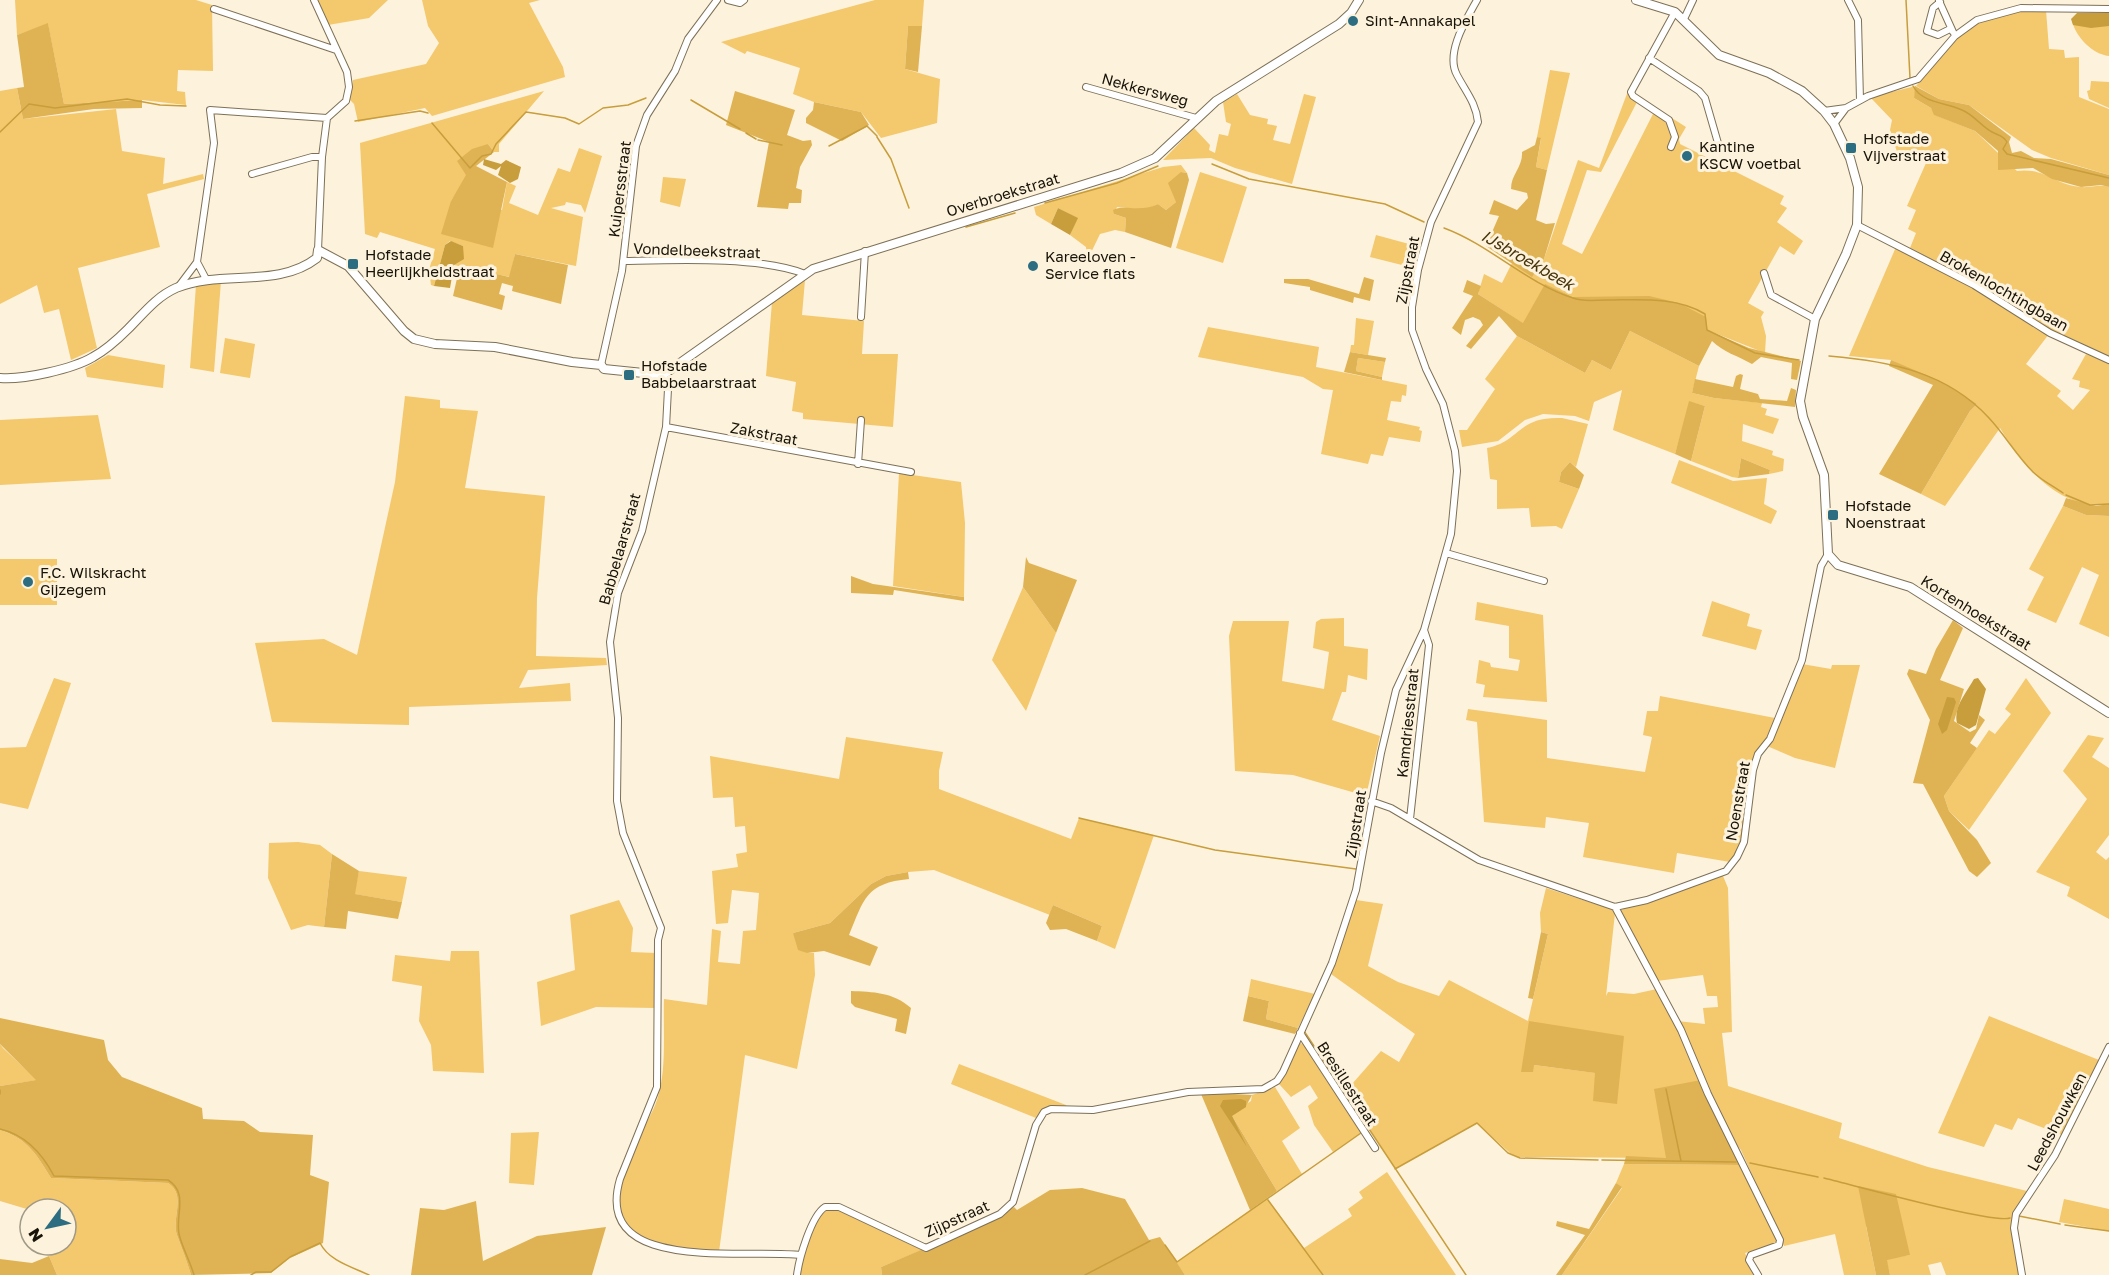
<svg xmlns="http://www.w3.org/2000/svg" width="2109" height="1275" font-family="'Golos Text',sans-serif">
<rect width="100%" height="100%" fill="#fdf2db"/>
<path fill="#f4c86d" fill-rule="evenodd" d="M15 0H196L212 5 213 71 178 70 177 91 185 92 186 105 142 100 64 104 48 24 17 35Z
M317 0H388L369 18 328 25Z
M422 0H540L529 3 563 67 565 77 432 116 425 108 358 122 354 104 350 100 353 80 426 64 439 43 428 26Z
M875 0H924L922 26H908L905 69 940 79 937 123 881 138 861 112 814 102 793 94 800 68 747 51 745 54 721 42Z
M2019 10H2046L2049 49 2064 50 2065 58 2079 57V97L2109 109V175L2051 158 2032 150 1969 105 1939 99 1916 86 1914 98 1931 108 1935 115 1975 131 2017 171C2044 167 2055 185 2081 187 2091 188 2098 184 2109 187V358L2049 329 1998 295 1910 248 1916 233 1908 229 1916 210 1907 206 1926 163 1897 152 1890 130 1892 120 1870 97 1916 86 1960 35 1982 20Z
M2109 20V56C2092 54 2076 37 2072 21Z
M1550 70 1570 73 1547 170 1536 167 1541 139 1537 137Z
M2091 81 2109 82V108L2089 99 2087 91 2090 90Z
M17 88 23 119 116 109 122 151 165 158 163 184 203 174 204 179 147 194 160 247 78 268 97 348 71 360 59 309 44 313 37 285 0 304V91Z
M544 91 499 144V152H494L488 144 451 201 502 210 507 182 516 186 509 203 538 215 558 168 570 172 579 148 602 156 585 213 581 205 566 202 565 205 551 208 583 217 576 266 515 254 510 277 454 265 463 246 450 241 445 245 434 286 431 285 429 270 435 249 380 232 377 238 365 234 360 143Z
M1628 91 1629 97 1637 102 1601 172 1587 170 1562 244 1582 254 1656 108 1686 127 1679 139 1680 144 1784 196 1780 204 1787 208 1777 222 1803 241 1794 255 1780 246 1748 303 1764 312 1761 317 1766 336 1765 353 1707 330 1573 297 1546 285 1524 324 1478 294 1484 274 1502 283 1512 263 1532 276 1544 259 1578 160 1599 168Z
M1237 94 1250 115 1268 119 1267 124 1277 126 1273 140 1290 144 1304 94 1316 97 1292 184 1235 168 1211 158 1163 160 1194 128 1210 145 1209 150 1215 153 1219 134 1228 136 1231 124 1226 122 1223 102Z
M1181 165 1187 173 1181 172 1176 202 1166 210 1158 204 1146 210 1117 207 1114 214 1126 218 1125 232 1115 230 1100 234 1087 261 1086 247 1070 235 1077 218 1058 208 1051 224 1036 215 1034 207 1163 167Z
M1200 172 1247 187 1223 263 1176 248Z
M663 177 686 179 680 207 660 202Z
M1376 235 1420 247 1414 268 1370 257Z
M1896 247 1974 286 2049 334 2026 364 2061 391 2057 396 2073 410 2090 390 2079 387 2080 381 2072 379 2086 354 2109 361V504C2059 511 2023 466 2000 428L1945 506 1921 494 1970 411 1977 404 1891 360 1849 356Z
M805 280 802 315 864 321 862 354H898L893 427 803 419V413L792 411 796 382 766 376 772 302Z
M221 281 214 372 190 368 196 285Z
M1356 318 1374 321 1368 355 1350 352 1351 345H1354Z
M1208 327 1319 347 1316 367 1407 385 1406 396 1402 395 1401 402 1391 401 1387 420 1420 427 1419 430 1422 431 1420 442 1389 437 1383 456 1371 454 1368 464 1321 454 1333 390 1323 389 1303 377 1198 357Z
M1630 331 1699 366 1692 393 1714 398 1762 403 1761 407 1767 409 1765 415 1779 419 1773 434 1743 424 1742 441 1773 451 1772 455 1784 459 1783 471 1769 474 1770 470 1741 458 1738 478 1732 477 1691 461 1705 406 1690 402 1675 454 1613 430 1622 390 1594 402 1589 421 1575 416 1543 414 1525 420 1498 441 1462 447 1459 430H1467L1495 389 1485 379 1517 336 1585 373 1592 360 1611 370Z
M225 338 255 344 250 378 220 373Z
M108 355 165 365 163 388 87 377 85 368Z
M1358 358 1385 362 1382 377 1356 371Z
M405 396 440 400V408L478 411 465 488 545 496 537 598 536 656 606 658 607 665 528 670 519 688 570 683 571 701 409 707V725L272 722 255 643 324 639 357 655 395 482Z
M98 415 111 479 0 485V420Z
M1562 418 1588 424 1576 467 1570 462 1561 472 1559 482 1579 489 1562 529 1556 526 1531 527 1529 508 1497 509V480L1490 479 1487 448C1521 441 1517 416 1562 418Z
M1679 460 1733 481 1767 478 1764 504 1777 511 1771 524 1671 483Z
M899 473 961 482 965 523 964 597 893 586Z
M2063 506 2086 515 2109 516V637L2079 624 2099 575 2082 567 2056 623 2027 610 2044 577 2029 569Z
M0 559H57V605H0Z
M1023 587 1056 633 1026 711 992 660Z
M1712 601 1750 614 1747 626 1762 630 1756 650 1702 636Z
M1477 602 1543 615 1547 702 1483 697 1485 685 1476 683 1479 660 1490 663 1491 667 1518 671 1520 660 1509 658V626L1475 620Z
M1344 618V646L1368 649 1367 680 1348 675 1346 692H1342L1332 720 1380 736 1366 796 1293 775 1235 771 1229 636 1233 621H1289L1282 681 1324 689 1329 652 1313 648 1316 622 1321 619Z
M1802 664 1831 669 1832 665H1860L1835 768 1795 758 1767 746C1782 721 1790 691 1802 664Z
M54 678 71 683 28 809 0 803V748L26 747Z
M2026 678 2051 713 1969 830 1949 811 1944 796 1989 730 1995 734 2011 714 2005 709Z
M1660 696 1775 718 1772 729 1753 759 1740 847 1730 862 1677 853 1674 873 1583 857 1589 823 1546 817 1545 828 1484 822 1477 722 1466 720 1468 709 1547 720V758L1645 772 1652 737 1643 735 1647 711H1658Z
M2088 735 2104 738 2092 757 2109 768V835L2096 852 2106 860 2109 857V919L2067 896 2070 887 2036 872 2087 799 2063 771Z
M846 737 943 752 939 771V789L1071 839 1079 818 1154 835 1115 949 1097 941 1102 926 1053 905 1050 915 934 870 908 872 886 876 871 884 830 923 793 933 807 953H814L815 975 797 1069 745 1055 719 1252C633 1243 595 1238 637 1141 643 1127 652 1115 657 1100 667 1070 663 1031 664 999L707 1005 712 929 721 931 718 962 740 964 743 931 756 930 759 893 732 890 728 923 716 924 712 871 738 867 736 854 747 852 745 826 735 827 733 797 713 798 710 756 839 779Z
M298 842 320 845 332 854 324 927 308 925 291 930 268 878 269 843Z
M359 871 407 877 402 902 354 894Z
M1723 876 1728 888 1732 1032 1722 1033 1728 1086 1842 1123 1839 1138 1928 1167 2027 1191 2012 1217 2019 1275H1946L1941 1262 1928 1265 1931 1275H1890L1886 1259 1910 1255 1866 1226 1876 1275H1844L1835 1234 1784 1246 1741 1150 1736 1144 1677 1021 1705 1024 1703 1008 1718 1007 1717 996H1707L1703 975 1657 981 1620 913 1621 910Z
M1546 888 1611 909 1615 913 1606 996 1608 992 1634 994 1657 989 1675 1019 1701 1080 1666 1158 1518 1157 1510 1153 1477 1123 1395 1169 1345 1092 1381 1051 1399 1062 1415 1034 1331 974 1356 900 1383 904 1368 966 1398 982 1439 996 1449 980 1528 1021 1548 934 1541 932 1540 913ZM1624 1036 1596 1073 1534 1065Z
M619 900 633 928 631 952 656 953 655 1008 596 1007 541 1026 537 982 575 970 570 915Z
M451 951H479L484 1073 433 1071 431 1045 419 1021 422 986 392 981 395 955 450 961Z
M1251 979 1315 994 1298 1028 1266 1019 1269 1001 1248 996Z
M1989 1016 2099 1060 2062 1135 2018 1118 2012 1130 1995 1124 1984 1147 1938 1133Z
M1300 1043 1303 1044 1361 1133 1333 1152 1314 1125 1308 1106 1318 1098 1310 1085 1291 1097 1279 1084Z
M0 1044 3 1048 37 1080 0 1086Z
M959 1064 1066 1105V1106H1051L1036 1118 951 1084Z
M1275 1087 1300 1128 1282 1141 1302 1174 1277 1191 1231 1114 1251 1101 1252 1095Z
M0 1130C27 1138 37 1155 51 1178L168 1183C187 1195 171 1218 177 1235 182 1249 187 1261 191 1275H57L49 1256 61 1245H66V1209L30 1210 0 1201Z
M539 1132 534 1185 509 1183 511 1133Z
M1624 1164 1742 1165 1777 1239 1775 1244 1745 1253 1755 1275H1562L1622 1188 1616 1183Z
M1387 1172 1456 1275H1185L1176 1262 1267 1198 1304 1248 1352 1216 1348 1209 1363 1198 1359 1192Z
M2064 1199 2109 1209V1231L2059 1222Z
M827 1209 838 1210 922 1250 881 1267 882 1275H800C801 1260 814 1216 827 1209Z"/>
<path fill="#dfb353" d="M48 23 64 104 142 100V108L94 109 23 119 17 88 24 87 17 35Z
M908 26H922L918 72 905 69Z
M1915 86 1939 99 1969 105 2011 137 2009 142 2012 153 2021 151 2034 158 2051 159 2109 175V187L2101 185 2081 187 2052 179 2033 168 1998 170V151L1975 131 1934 115 1931 108 1914 98Z
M735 91 795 110 787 135 803 141 811 140 812 145 800 167 796 188 802 190 801 203H789L788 209 757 207 769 142 726 125Z
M814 102 861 112 869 125 842 141 806 123V118L813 110Z
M1537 137 1541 138 1536 167 1547 170 1536 220 1546 224 1555 223 1544 259 1532 277 1486 246 1499 216 1489 214 1494 200 1517 210 1528 198 1527 193 1511 189C1511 174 1523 167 1522 152L1535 145Z
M488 144 494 152 476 166 507 182 493 248 441 234 451 201 466 175 457 161 472 149Z
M1181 172 1187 173 1189 180 1171 248 1125 232 1126 218 1114 214 1113 210C1123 204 1140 213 1158 204L1166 210 1176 202 1168 183Z
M515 254 568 265 561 304 512 291 513 286 502 283 499 294 505 296 502 310 453 296 460 265 509 277Z
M1364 277 1374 280 1370 301 1354 297 1353 303 1310 290V287L1284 283V279H1308L1359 294Z
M1467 280 1481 286 1478 294 1523 323 1545 284 1573 297 1649 296 1679 303 1706 317 1707 330 1749 348 1801 361 1797 380 1791 379 1792 363 1761 357 1752 364C1738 356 1723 352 1712 341L1699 366 1630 331 1611 370 1592 360 1585 373 1517 336 1499 316 1471 349 1466 346 1483 325 1480 320 1473 317 1465 320 1461 335 1452 328 1473 296 1463 292Z
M1350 352 1386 358 1385 362 1358 358 1356 371 1382 377V380L1344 372Z
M1891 360 1940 381 1977 404 1970 411 1921 494 1879 474 1933 385 1889 366Z
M1740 374 1743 375 1740 389 1758 394 1760 399 1787 401 1791 388 1796 390 1795 407 1714 398 1692 393 1695 379 1733 387 1736 376Z
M1689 401 1705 406 1691 461 1675 454Z
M1741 458 1770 470 1769 474 1738 478Z
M1570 462 1584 475 1579 489 1559 482 1561 472Z
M2066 498 2096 506 2109 504V516L2086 515 2063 506Z
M1026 557 1029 563 1077 580 1056 633 1023 587Z
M851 576 873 584 964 597V601L894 590 893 595 851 593Z
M1953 620 1963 628 1940 680 1964 689 1954 721 1970 732 1976 729 1979 715 1985 720 1970 743 1977 748 1944 796 1949 811 1977 840 1991 863 1977 877 1969 871 1923 784 1913 783 1930 720 1907 674 1909 669 1926 674 1936 649Z
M332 854 359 871 355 894 402 902 398 919 348 911 346 929 324 927Z
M908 872 909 879C866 883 864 899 849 935L878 947 870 966 824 951 807 953 798 950 793 933 830 923 871 884 886 876Z
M1053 905 1102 926 1097 941 1066 929 1050 930 1046 923Z
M1541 932 1548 934 1533 999 1528 998Z
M851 991C873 992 893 992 911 1008L906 1034 895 1031 897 1019 855 1007 851 1003Z
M1248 996 1269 1001 1266 1019 1298 1028 1295 1034 1243 1021Z
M0 1018 104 1040 108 1060 122 1077 202 1108 203 1119 244 1121 260 1132 313 1135 310 1175 329 1182 323 1243 290 1258 271 1273 191 1275C187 1261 182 1249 177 1235 171 1218 187 1195 168 1183L51 1178C37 1155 27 1138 0 1130V1086L36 1080 0 1044Z
M1529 1021 1624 1036 1617 1104 1593 1101 1595 1073 1534 1065 1533 1072H1521Z
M1701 1080 1742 1165 1624 1164 1626 1156 1666 1158 1654 1089Z
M1216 1093 1252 1095 1246 1106 1231 1114 1277 1191 1250 1210 1201 1094Z
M1616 1183 1622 1187 1562 1275H1556L1585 1235 1556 1226 1557 1221 1589 1229Z
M1858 1186 1896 1194 1910 1255 1887 1260 1890 1275H1876Z
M1082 1188 1125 1199 1149 1240 1160 1237 1185 1275H882L881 1267 921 1250 940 1246 1014 1207 1017 1210 1050 1190Z
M476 1201 483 1261 537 1236 606 1227 592 1275H411L420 1208 444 1210Z
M49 1256 57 1275H0V1259L32 1263Z"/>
<path fill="#c89d3b" d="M2077 13H2109V26L2091 28 2073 25 2071 19Z
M484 159 501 164 506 160 521 167 518 179 510 183 498 175 501 166 496 170 483 165Z
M1058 208 1078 218 1070 235 1051 224Z
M451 241 463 246 464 259 454 265 450 288 434 286 445 245Z
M1978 678 1986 689 1976 725 1969 729 1957 723C1953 707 1967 692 1974 679Z
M1947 697 1954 698 1956 702 1947 730 1942 734 1938 724Z
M1241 1099 1246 1101V1107L1232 1116 1247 1147 1220 1106 1223 1100Z"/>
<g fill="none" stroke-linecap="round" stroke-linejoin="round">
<path stroke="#c89d3b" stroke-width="1.5" d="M1906 0 1910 78
M1913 86C1923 104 1946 102 1962 110 1974 115 1981 126 1992 132 1999 136 2003 135 2007 142L2003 149 2007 154 2109 178
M691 100 740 129
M355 121 420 111 428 113
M432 123 470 168 482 156 491 154 496 144 526 112 565 118 579 124 603 108 628 105 646 98
M0 132 29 104 55 108 127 99 160 105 186 106
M746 133 756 139
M877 137 891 159 909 208
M758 140 782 145
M829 146 867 126 877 136
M1212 164 1249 179 1385 204 1424 222
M1045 203 1117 183 1158 166
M966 227 1015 213
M1444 228C1490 245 1526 283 1573 298 1583 302 1595 300 1606 300 1638 300 1676 296 1705 314L1707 330 1755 353 1799 360
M1829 356C1889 361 1947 372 1989 418 2005 435 2016 455 2033 472 2041 480 2053 486 2063 493
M2066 495 2090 505 2109 504
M1079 818 1215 850 1356 869
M1304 1031 1466 1275
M1666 1089 1681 1161
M0 1090V1094
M0 1129C26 1135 42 1153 54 1176L168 1180C189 1193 175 1215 179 1234 182 1247 190 1261 194 1275
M1602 1160 1736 1162
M1750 1163 1818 1177
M1395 1169 1477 1123 1508 1153 1520 1158 1598 1160
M1824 1178C1853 1185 1993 1224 2010 1218
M1268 1200 1323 1275
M2019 1216 2060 1224
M2065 1225 2109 1231
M1165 1245 1177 1262 1361 1133
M251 1275 256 1272H271L290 1257 320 1243C329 1261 352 1267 369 1275
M1085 1275 1150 1241"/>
<g stroke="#7d7057" stroke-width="8">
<path id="street" d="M314 0 347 72 349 87 346 101 327 118
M728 0 740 3 744 0
M1848 0 1858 20 1860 100
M1939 1 1953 32
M1940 2 1933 8 1927 31 1938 35 1950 29
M214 9 336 50
M1684 19 1693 0
M1649 58 1699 91 1705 98 1720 150
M1086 87 1196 118
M1824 111 1846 108 1868 96 1918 79 1955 36 1977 20 2021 8 2109 9
M1834 124 1846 108
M1671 147 1675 137 1669 120 1633 96 1631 92 1675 12
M252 174 312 157H322
M1857 225 1974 285 2050 333 2109 360
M318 250 322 157 327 118
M623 261C673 260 760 256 805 274
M197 262 206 279
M1764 273 1771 295 1815 319
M179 286 197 262 214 143 210 110 327 118
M861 317 865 251
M601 365 622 271 636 146 647 115 675 71 688 39 717 0
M663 375 668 389 666 427 642 531 618 593 610 642 618 718 617 801 623 833 661 928 658 940 657 1087 620 1179C592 1275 744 1248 801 1255
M666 427 911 472
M858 464 861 420
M1446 553 1544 581
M1371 801 1391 808 1479 860 1615 907 1647 900 1726 871 1737 857 1744 842 1753 770 1758 754 1770 739 1802 660 1821 566 1828 554
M1410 819 1429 645 1424 630
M1615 907 1681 1030 1708 1094 1780 1240 1779 1245 1751 1255 1749 1260 1758 1275
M1300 1033 1375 1148
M797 1275C799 1259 811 1216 825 1207H839L926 1248 1000 1214 1013 1202 1036 1125 1044 1112 1051 1109 1093 1110 1188 1092 1263 1089 1277 1081 1283 1072 1332 963 1356 890 1381 753 1396 690 1424 630 1451 534 1457 471 1455 451 1443 404 1426 369 1412 330V307L1418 270 1431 222 1478 122C1476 103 1466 92 1457 75 1445 53 1466 20 1477 0
M2022 1275 2014 1228 2016 1214 2055 1155 2109 1047"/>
</g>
<g stroke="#7d7057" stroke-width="10">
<path id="secondary" d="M1636 0 1675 12 1719 55 1769 73 1802 91 1824 111 1834 124 1850 158 1858 187 1857 225 1846 254 1815 319 1800 401 1803 417 1824 475 1828 554 1838 565 1910 587 2109 713
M0 378C23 380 73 369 93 357 106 350 118 339 128 329 144 313 156 297 176 288 222 269 277 289 317 258L318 250 348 266 404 331 414 339 435 344 495 347 572 362 601 365 604 369 663 375 813 269 1121 173 1155 158 1216 101 1339 24 1351 13 1359 0"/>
</g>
<use href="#street" stroke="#fff" stroke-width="6"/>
<use href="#secondary" stroke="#fff" stroke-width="8"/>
</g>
<g fill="#2d6d81" stroke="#fdf2db" stroke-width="2">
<circle cx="1353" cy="21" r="6"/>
<rect x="1845" y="142" width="12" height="12" rx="3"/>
<circle cx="1687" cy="156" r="6"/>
<rect x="347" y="258" width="12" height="12" rx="3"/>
<circle cx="1033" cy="266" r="6"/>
<rect x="623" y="369" width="12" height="12" rx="3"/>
<rect x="1827" y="509" width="12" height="12" rx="3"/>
<circle cx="28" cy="582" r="6"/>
</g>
<g text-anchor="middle" stroke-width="6" stroke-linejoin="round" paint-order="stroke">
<g font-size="15" fill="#181309" stroke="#fdf2db" text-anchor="start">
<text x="1365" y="26">Sint-Annakapel</text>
<text x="1863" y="144">Hofstade<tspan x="1863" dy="17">Vijverstraat</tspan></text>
<text x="1699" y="152">Kantine<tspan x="1699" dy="17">KSCW voetbal</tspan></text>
<text x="365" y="260">Hofstade<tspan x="365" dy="17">Heerlijkheidstraat</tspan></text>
<text x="1045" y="262">Kareeloven -<tspan x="1045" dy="17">Service flats</tspan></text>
<text x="641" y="371">Hofstade<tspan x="641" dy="17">Babbelaarstraat</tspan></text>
<text x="1845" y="511">Hofstade<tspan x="1845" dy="17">Noenstraat</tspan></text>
<text x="40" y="578">F.C. Wilskracht<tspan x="40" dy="17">Gijzegem</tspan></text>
</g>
<g font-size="15" fill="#181309" stroke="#fdf2db">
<text transform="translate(1145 90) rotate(15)" y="5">Nekkersweg</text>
<text transform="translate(620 189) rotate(-83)" y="5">Kuipersstraat</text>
<text transform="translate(1003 195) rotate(-17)" y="5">Overbroekstraat</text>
<text transform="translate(697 251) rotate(2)" y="5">Vondelbeekstraat</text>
<text transform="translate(1408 270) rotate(-79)" y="5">Zijpstraat</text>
<text transform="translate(2004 291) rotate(30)" y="5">Brokenlochtingbaan</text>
<text transform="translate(764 434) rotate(11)" y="5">Zakstraat</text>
<text transform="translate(620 549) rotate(-74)" y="5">Babbelaarstraat</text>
<text transform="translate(1976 613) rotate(32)" y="5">Kortenhoekstraat</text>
<text transform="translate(1408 723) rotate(-84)" y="5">Kamdriesstraat</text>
<text transform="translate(1738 801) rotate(-80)" y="5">Noenstraat</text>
<text transform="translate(1356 824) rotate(-81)" y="5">Zijpstraat</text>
<text transform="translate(1347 1084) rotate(57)" y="5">Bresillestraat</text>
<text transform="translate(2057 1122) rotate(-62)" y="5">Leedshouwken</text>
<text transform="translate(957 1219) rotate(-24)" y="5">Zijpstraat</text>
</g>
<g font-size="16" font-style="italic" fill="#453309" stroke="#fdf2db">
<text transform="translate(1528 260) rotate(30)" y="6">IJsbroekbeek</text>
</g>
</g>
<g transform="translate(48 1227) rotate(237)"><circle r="28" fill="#fdf2db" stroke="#a19987" stroke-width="1.5"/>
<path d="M0-4.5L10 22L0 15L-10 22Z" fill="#2d6d81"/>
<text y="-9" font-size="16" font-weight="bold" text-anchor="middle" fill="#181309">N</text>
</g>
</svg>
